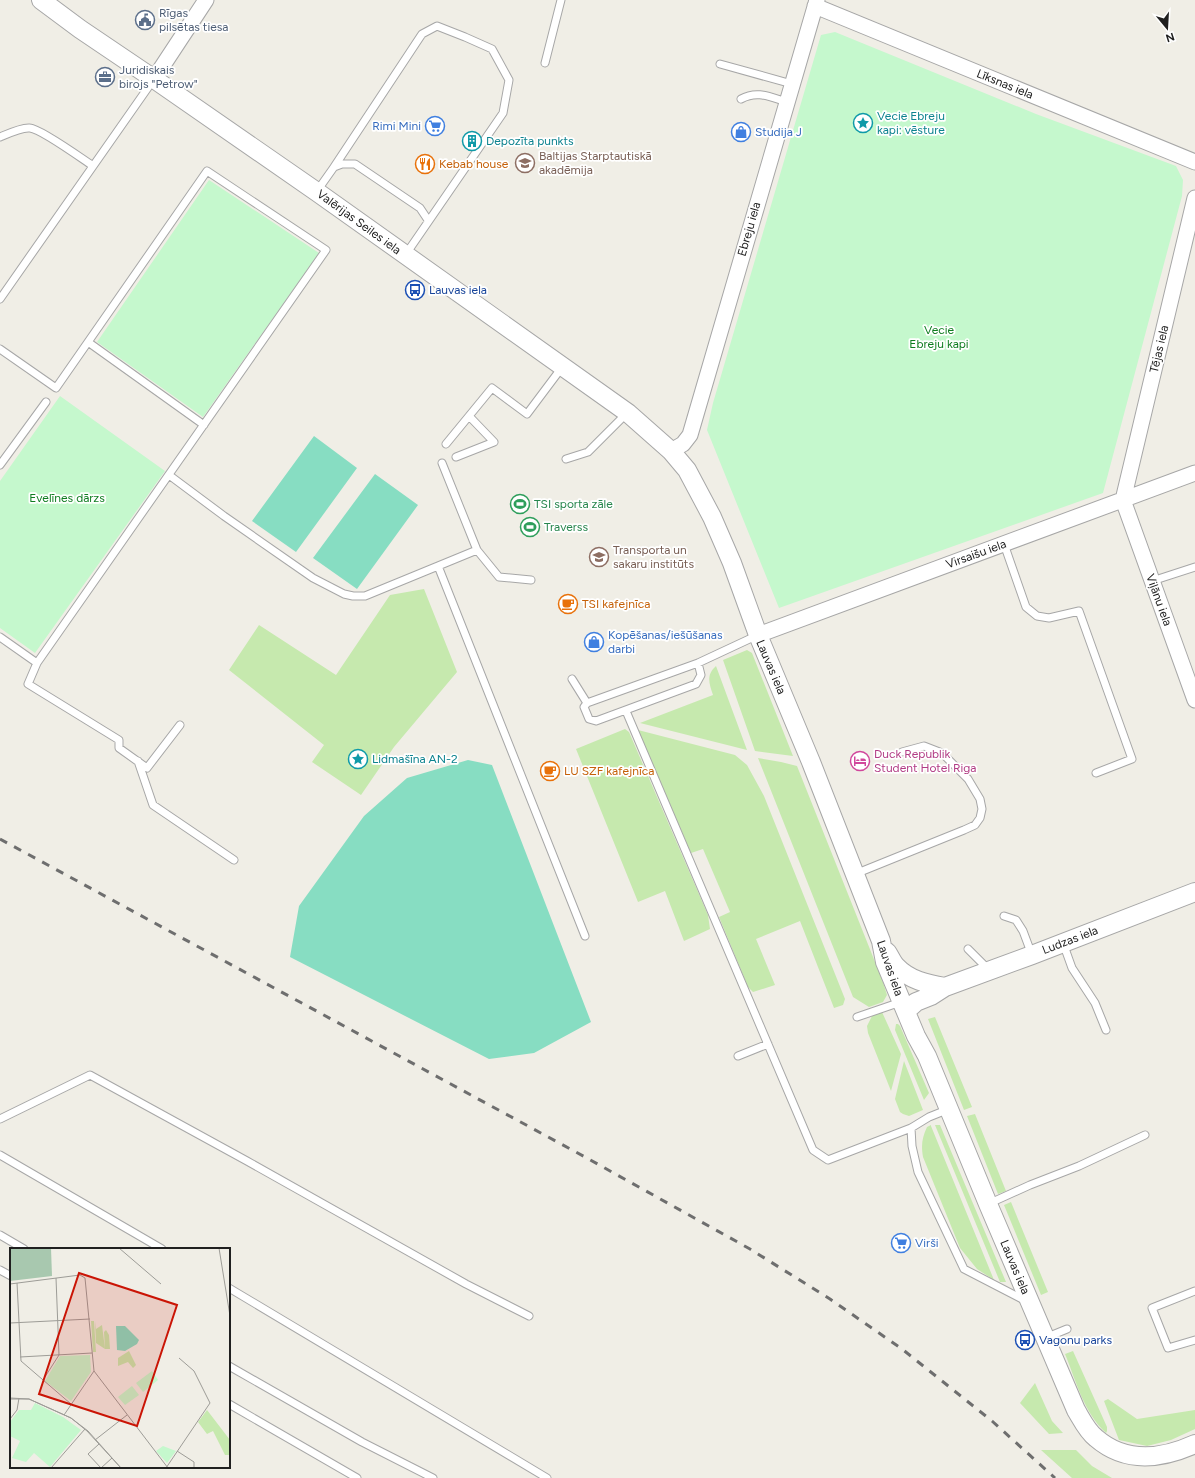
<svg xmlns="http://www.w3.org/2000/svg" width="1195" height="1478" font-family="Figtree,sans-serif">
<rect width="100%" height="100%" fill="#f0eee6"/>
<path fill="#c6e9ae" d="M424 589 457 672 394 747 361 795 312 762 324 745 229 670 259 625 336 675 390 595Z
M747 650 752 653 793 756 755 751 723 660Z
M716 666 747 750 640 723 713 695C709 683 706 675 716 666Z
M625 729 629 732 708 915 710 929 684 941 665 891 638 902 576 749Z
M638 730 735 755 747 765 764 796 845 999 843 1005 834 1008 800 921 756 939 775 985 753 992 748 987 719 917 730 912 703 849 691 853Z
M758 758 781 762 797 766 883 982 887 995 883 1002 869 1007 853 997Z
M882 1012 901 1054 891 1091 868 1033 867 1026 872 1016Z
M935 1017 972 1107 964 1110 928 1019Z
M896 1024H898L900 1026 929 1093 924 1100 895 1030Z
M904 1061 923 1110 909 1116 903 1114 900 1112 895 1099Z
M975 1114 1006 1191 998 1194 967 1116Z
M931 1125V1126L994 1280 977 1269 960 1248 923 1157C921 1145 922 1138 927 1127Z
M935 1125H940L1006 1282H1000Z
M1011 1202 1048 1292 1041 1295 1004 1205Z
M1073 1351 1107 1427V1431L1106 1433C1084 1413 1076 1381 1065 1354Z
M1035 1383 1052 1421 1063 1433 1049 1434 1020 1403Z
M1108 1399 1137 1419 1195 1410V1429L1171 1440 1147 1446 1119 1440 1104 1401Z
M1041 1450H1076L1092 1466 1112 1478H1072Z"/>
<path fill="#c5f8cd" d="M835 32 1036 114 1176 166 1183 180 1182 196 1103 493 779 608 707 430 713 403 821 35Z
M209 180 319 253 203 417 97 342Z
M60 396 165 471 35 653 0 628V481Z"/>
<path fill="#87ddc2" d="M314 436 357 468 296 552 252 521Z
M375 474 418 505 357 589 313 558Z
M468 760 492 765 591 1022 534 1053 489 1059 290 957 299 906 364 816 407 778Z"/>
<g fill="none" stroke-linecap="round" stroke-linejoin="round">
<g stroke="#a7a7a7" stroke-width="9">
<path id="service" d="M545 63 561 0
M720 64 792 84
M741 99C757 90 770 97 787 102
M0 137C7 134 22 127 30 128 41 129 81 158 93 166
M334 167 422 34 437 26 465 37 492 49 509 80 503 113 406 254
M317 191 334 167 342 164H355L420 208 428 220
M0 299 154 79
M88 342 204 425
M0 349 56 388 207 171 326 250 37 663 28 684 119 740V748L147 768 180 725
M446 444 492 388 527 414 563 366
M456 457 494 442 469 416
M566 459 588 452 627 413
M442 463 477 550 499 577 531 580
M0 465 46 402
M169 475 224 516 313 578 344 594 353 596H365L477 550
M1004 544 1026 607 1037 616 1049 618 1079 611 1132 759 1096 773
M438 566 585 936
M1152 581 1195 567
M0 637 37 663
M698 663 701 675 696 684 596 721 589 719 584 707 587 703 698 663 758 635
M572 679 587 703
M626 711 813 1150 828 1160 911 1128 929 1117 949 1109
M138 761 153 805 234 860
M855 874 964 830 975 825 980 818 982 809 980 799 968 779 942 753 924 746 902 752
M1004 916 1016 920 1023 931 1032 955
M1063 943 1072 968 1095 1003 1106 1030
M968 949 989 970
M857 1017 895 1004 901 1008
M738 1056 768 1044
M0 1119 90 1075 247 1161 466 1284 529 1316
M911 1128 912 1146 918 1172 964 1269 1026 1301
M0 1155 162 1249
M988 1204 1030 1185 1079 1166 1145 1135
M0 1235 24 1249
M0 1270 11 1276
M229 1288 547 1478
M1195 1291 1152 1308 1168 1348 1195 1340
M1045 1338 1067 1329
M229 1366 362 1442 433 1478
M229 1404 357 1478"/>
</g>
<g stroke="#a7a7a7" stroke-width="17">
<path id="minor" d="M815 6 1195 162
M154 79 206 0
M671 451 683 444 690 435 817 0
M1123 500 1195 198
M1123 500 1195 700
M758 635 1195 473"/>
</g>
<g stroke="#a7a7a7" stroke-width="20">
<path id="tertiary" d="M41 0 80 29 154 79 317 192 628 413 671 451 687 470 712 517 732 563 758 635 811 762 881 941 885 962 916 1036 927 1056 988 1204 1076 1410C1082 1420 1087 1431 1096 1438 1126 1464 1162 1459 1195 1444
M887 952C890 956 892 962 896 966 909 980 927 984 945 987
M906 1011 916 1002 931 996 945 987 1032 955 1195 892"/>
</g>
<use href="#service" stroke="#fff" stroke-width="7"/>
<use href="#minor" stroke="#fff" stroke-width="15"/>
<use href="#tertiary" stroke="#fff" stroke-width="18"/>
<path stroke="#6e6e6e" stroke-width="3" stroke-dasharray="8 8" stroke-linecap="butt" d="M0 839 585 1157 750 1249 830 1299 902 1349 992 1421 1055 1478"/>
</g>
<defs>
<g id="civic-ring" transform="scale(1)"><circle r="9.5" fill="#fff" stroke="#5c6f8a" stroke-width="1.5"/><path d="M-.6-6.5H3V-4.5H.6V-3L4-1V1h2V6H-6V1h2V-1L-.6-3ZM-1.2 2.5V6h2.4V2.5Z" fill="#5c6f8a"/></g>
<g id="office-ring" transform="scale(1)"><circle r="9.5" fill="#fff" stroke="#5c6f8a" stroke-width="1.5"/><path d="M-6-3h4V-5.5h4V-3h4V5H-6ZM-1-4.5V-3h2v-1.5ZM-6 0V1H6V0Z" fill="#5c6f8a"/></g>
<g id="sight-ring" transform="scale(1)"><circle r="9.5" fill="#fff" stroke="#0f9aa8" stroke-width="1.5"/><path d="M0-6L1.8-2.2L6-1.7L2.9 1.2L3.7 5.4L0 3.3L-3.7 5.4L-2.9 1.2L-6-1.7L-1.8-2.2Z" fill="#0f9aa8"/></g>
<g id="supermarket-ring" transform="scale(1)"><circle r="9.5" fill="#fff" stroke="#3f7fe0" stroke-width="1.5"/><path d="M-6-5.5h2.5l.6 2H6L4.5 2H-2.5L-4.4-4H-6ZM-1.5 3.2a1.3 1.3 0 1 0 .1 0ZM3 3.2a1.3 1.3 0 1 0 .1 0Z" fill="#3f7fe0"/></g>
<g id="shop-ring" transform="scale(1)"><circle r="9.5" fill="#fff" stroke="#3f7fe0" stroke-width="1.5"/><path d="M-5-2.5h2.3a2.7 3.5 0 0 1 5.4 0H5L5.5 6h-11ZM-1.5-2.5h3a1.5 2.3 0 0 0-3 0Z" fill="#3f7fe0"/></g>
<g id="building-ring" transform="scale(1)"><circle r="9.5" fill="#fff" stroke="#0f9aa8" stroke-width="1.5"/><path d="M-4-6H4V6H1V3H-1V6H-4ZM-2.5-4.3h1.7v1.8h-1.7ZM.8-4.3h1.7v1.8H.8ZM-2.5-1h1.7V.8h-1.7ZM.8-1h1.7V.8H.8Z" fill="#0f9aa8"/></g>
<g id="university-ring" transform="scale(1)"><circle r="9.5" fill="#fff" stroke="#8d6e63" stroke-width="1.5"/><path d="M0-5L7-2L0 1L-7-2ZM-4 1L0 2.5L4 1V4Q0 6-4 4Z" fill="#8d6e63"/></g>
<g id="restaurant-ring" transform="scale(1)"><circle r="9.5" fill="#fff" stroke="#e8710a" stroke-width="1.5"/><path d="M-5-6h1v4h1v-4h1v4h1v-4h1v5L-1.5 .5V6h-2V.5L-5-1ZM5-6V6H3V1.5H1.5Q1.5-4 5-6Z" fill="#e8710a"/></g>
<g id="bus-ring" transform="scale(1)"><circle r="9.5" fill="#fff" stroke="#1a4fb4" stroke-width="1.5"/><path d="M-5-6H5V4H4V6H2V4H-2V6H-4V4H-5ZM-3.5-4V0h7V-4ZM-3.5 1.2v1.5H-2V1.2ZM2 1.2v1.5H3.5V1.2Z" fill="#1a4fb4"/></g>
<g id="stadium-ring" transform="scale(1)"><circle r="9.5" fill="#fff" stroke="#2e9e5b" stroke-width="1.5"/><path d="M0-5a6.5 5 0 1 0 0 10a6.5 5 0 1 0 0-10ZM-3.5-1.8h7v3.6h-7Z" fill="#2e9e5b"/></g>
<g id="cafe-ring" transform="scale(1)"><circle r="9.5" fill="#fff" stroke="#e8710a" stroke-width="1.5"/><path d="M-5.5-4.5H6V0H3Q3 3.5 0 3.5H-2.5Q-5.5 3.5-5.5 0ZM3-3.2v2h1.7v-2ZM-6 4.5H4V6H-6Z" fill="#e8710a"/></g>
<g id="hotel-ring" transform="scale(1)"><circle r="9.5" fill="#fff" stroke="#d1479c" stroke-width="1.5"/><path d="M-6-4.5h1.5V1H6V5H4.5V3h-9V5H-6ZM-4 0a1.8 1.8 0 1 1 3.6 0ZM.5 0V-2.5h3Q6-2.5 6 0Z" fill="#d1479c"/></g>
</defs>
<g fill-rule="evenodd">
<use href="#civic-ring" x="145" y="20"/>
<use href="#office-ring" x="105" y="77"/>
<use href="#sight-ring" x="863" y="123"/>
<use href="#supermarket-ring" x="435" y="126"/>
<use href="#shop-ring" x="741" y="132"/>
<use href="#building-ring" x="472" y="141"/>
<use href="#university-ring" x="525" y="163"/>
<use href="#restaurant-ring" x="425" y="164"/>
<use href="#bus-ring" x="415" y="290"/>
<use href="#stadium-ring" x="520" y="504"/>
<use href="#stadium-ring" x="530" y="527"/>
<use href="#university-ring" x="599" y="557"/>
<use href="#cafe-ring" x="568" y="604"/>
<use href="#shop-ring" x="594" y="642"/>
<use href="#sight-ring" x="358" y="759"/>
<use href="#hotel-ring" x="860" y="761"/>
<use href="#cafe-ring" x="550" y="771"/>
<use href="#supermarket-ring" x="901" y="1243"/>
<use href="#bus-ring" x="1025" y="1340"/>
</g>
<g text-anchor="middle" stroke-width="3.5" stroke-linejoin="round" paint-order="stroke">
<g font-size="12" fill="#4e5e75" stroke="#fff" text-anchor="start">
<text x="159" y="17">Rīgas<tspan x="159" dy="14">pilsētas tiesa</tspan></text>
<text x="119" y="74">Juridiskais<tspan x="119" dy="14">birojs "Petrow"</tspan></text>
</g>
<g font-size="12" fill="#202020" stroke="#fff">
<text transform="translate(1005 84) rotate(22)" y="4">Līksnas iela</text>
<text transform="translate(359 222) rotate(36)" y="4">Valērijas Seiles iela</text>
<text transform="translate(749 229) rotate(-74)" y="4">Ebreju iela</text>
<text transform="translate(1159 349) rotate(-77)" y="4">Tējas iela</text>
<text transform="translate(976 554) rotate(-20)" y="4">Virsaišu iela</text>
<text transform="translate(1159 600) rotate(70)" y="4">Viļānu iela</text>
<text transform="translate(771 667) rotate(67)" y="4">Lauvas iela</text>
<text transform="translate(1070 940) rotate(-21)" y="4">Ludzas iela</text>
<text transform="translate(890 968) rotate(71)" y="4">Lauvas iela</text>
<text transform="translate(1015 1267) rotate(67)" y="4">Lauvas iela</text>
</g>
<g font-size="12" fill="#0d838f" stroke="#fff" text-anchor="start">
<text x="877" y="120">Vecie Ebreju<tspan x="877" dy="14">kapi: vēsture</tspan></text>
<text x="486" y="145">Depozīta punkts</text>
<text x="372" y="763">Lidmašīna AN-2</text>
</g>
<g font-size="12" fill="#366cbe" stroke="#fff" text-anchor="start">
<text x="421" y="130" text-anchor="end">Rimi Mini</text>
<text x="755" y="136">Studija J</text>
<text x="608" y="639">Kopēšanas/iešūšanas<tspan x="608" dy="14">darbi</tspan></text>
<text x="915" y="1247">Virši</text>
</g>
<g font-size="12" fill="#785e54" stroke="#fff" text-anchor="start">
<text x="539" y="160">Baltijas Starptautiskā<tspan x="539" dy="14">akadēmija</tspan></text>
<text x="613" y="554">Transporta un<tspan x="613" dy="14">sakaru institūts</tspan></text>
</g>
<g font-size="12" fill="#c56008" stroke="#fff" text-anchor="start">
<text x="439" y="168">Kebab house</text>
<text x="582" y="608">TSI kafejnīca</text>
<text x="564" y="775">LU SZF kafejnīca</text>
</g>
<g font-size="12" fill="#164399" stroke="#fff" text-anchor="start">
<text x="429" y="294">Lauvas iela</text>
<text x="1039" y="1344">Vagonu parks</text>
</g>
<g font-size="12" fill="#0f7d20" stroke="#fff">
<text x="939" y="334">Vecie<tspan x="939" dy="14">Ebreju kapi</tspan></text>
<text x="67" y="502">Evelīnes dārzs</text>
</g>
<g font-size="12" fill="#27864d" stroke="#fff" text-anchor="start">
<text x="534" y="508">TSI sporta zāle</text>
<text x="544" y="531">Traverss</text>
</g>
<g font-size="12" fill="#b23c85" stroke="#fff" text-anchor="start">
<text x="874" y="758">Duck Republik<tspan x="874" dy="14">Student Hotel Riga</tspan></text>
</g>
</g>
<g transform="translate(10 1248)">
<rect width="220" height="220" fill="#f0eee6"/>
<path d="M81 73H84L86 104H83ZM85 73 86 81 92 77 95 101 86 95ZM96 82 99 87 100 101H95L94 84ZM119 103 126 117 123 120 118 114 108 118V110ZM197 162 220 192V207H215L203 183 197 186 188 174Z" fill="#c6e9ae"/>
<path d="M0 0H41L42 28 0 33Z" fill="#a8c8af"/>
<path d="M80 107 81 124 61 153 35 133 50 108ZM142 123 148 132 133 144 126 135ZM122 138 129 147 115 157 108 149ZM25 155 53 169 71 182 40 219 24 205 16 214 2 210 10 193 0 188V174L9 162H21ZM153 198 166 203 157 215 146 203Z" fill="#c5f8cd"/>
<path d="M106 78H115L129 92 127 96 115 103 107 102Z" fill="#87ddc2"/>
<path fill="none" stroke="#9d9c97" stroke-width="1" d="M109 0 151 36M209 0 220 68M46 30 49 107M7 35 11 113 61 156M0 36 70 27 75 30 84 123 158 220M0 75 80 71M10 109 82 105M33 132 49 107M0 150 19 151 61 170 77 183 111 220M0 151H19L61 170 78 183 111 220M54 167 84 123M0 171 7 162 9 150M85 192 117 167M89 196 78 206 91 220M167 203 184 214V220M41 220 75 181M91 220 102 210M156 220 200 155 184 123 169 110"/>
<path fill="#ca1405" fill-opacity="0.15" stroke="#ca1405" stroke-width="2" d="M69 25 167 57 127 178 29 146Z"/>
<rect width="220" height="220" fill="none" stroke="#202020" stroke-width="2"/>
</g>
<g transform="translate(1167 28) rotate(162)" stroke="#ffffff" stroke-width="3" paint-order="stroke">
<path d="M0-3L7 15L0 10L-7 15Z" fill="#202020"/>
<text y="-6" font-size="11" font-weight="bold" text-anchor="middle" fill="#202020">N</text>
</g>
</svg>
